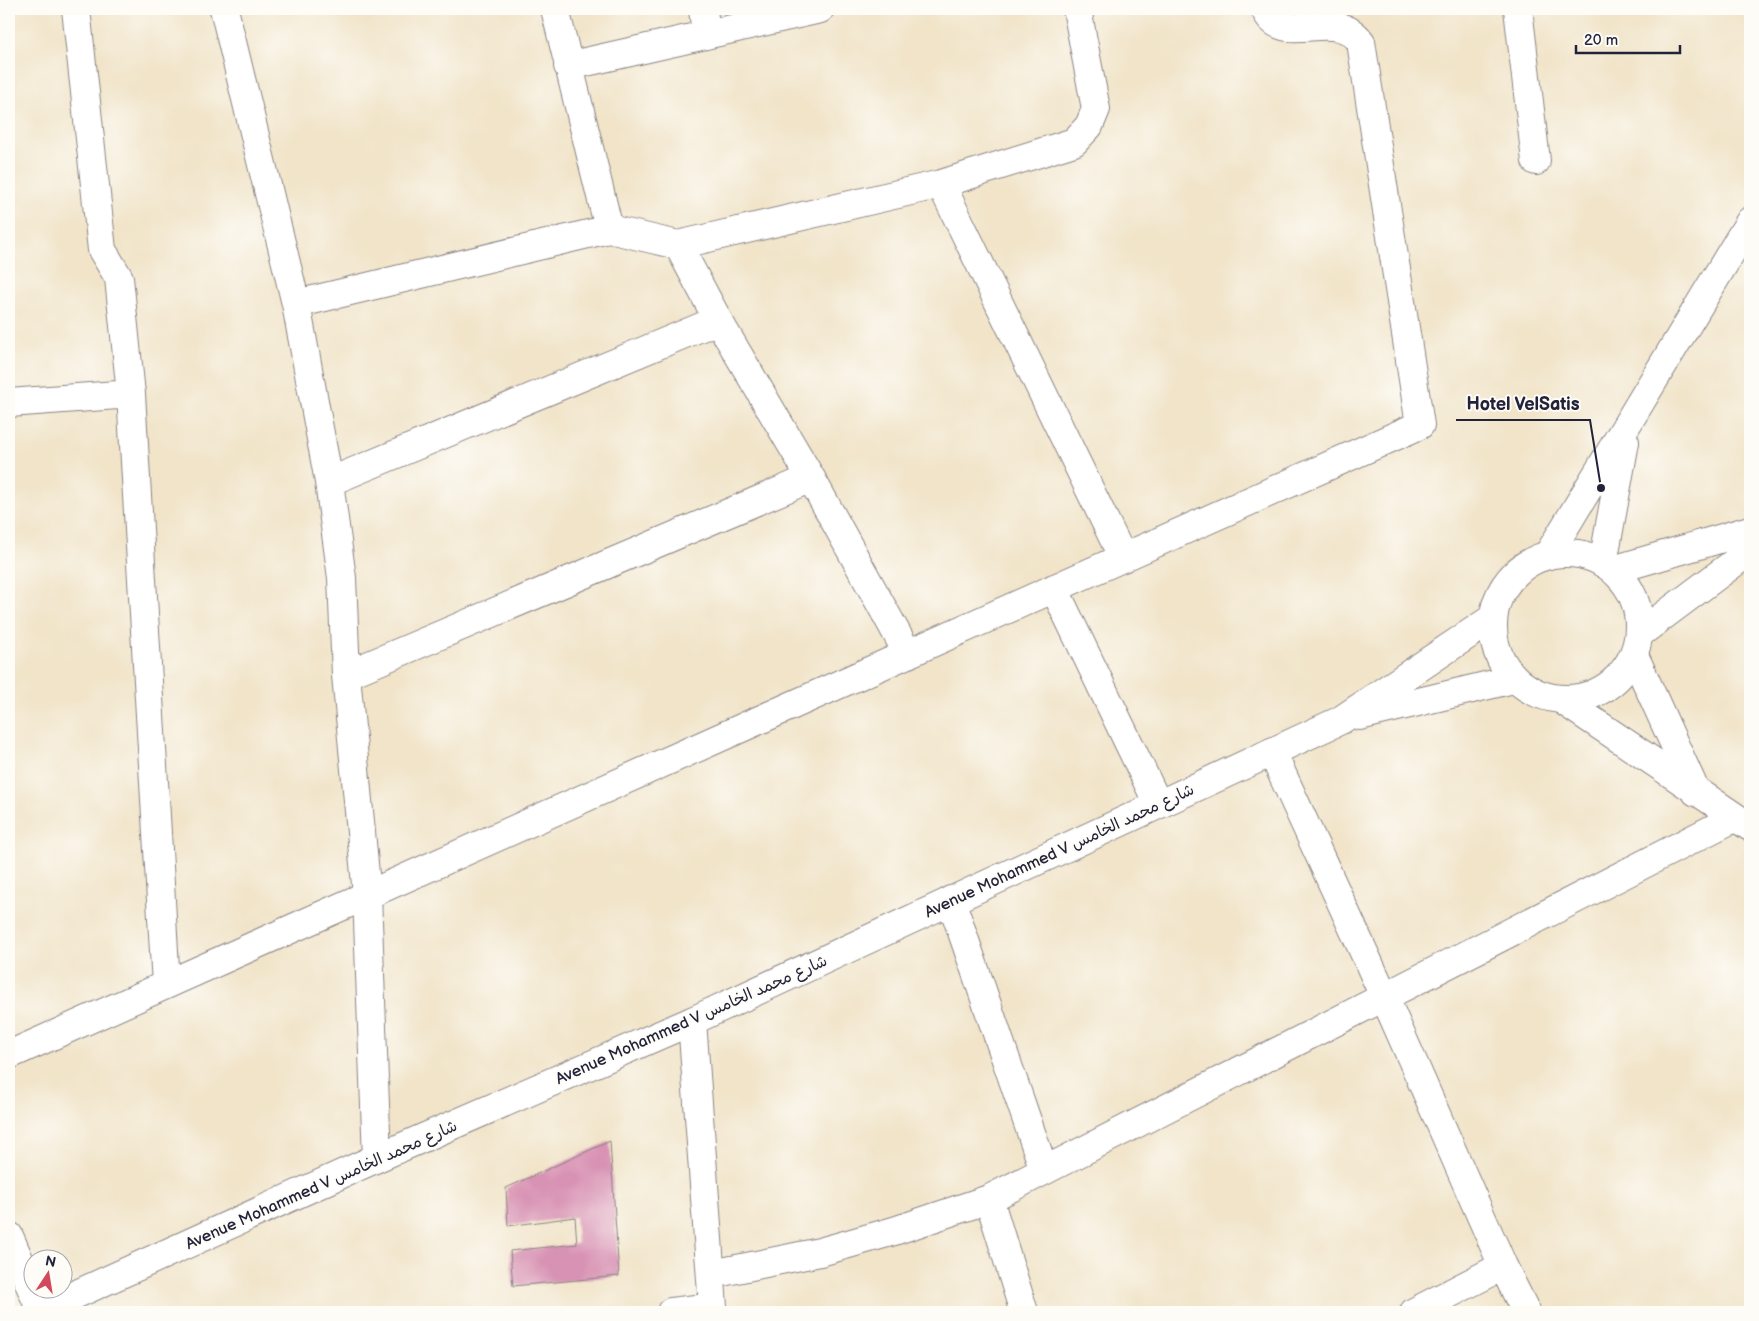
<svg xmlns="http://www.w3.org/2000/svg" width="1759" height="1321" font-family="'Balsamiq Sans','Playpen Sans Arabic',sans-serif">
<rect width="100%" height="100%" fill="#fdfcf7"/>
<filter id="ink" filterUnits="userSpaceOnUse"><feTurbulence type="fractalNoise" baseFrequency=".02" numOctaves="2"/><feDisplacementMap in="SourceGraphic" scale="10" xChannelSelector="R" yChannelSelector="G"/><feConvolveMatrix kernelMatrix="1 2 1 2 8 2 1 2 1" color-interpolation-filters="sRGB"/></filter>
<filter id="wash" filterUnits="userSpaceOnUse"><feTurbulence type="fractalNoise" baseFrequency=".0096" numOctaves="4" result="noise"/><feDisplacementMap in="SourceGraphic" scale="20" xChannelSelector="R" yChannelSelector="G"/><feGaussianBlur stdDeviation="1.12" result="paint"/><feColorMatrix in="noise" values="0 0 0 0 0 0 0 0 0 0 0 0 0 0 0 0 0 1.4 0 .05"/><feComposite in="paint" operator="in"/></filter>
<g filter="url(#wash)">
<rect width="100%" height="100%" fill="#f1e4c9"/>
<g id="blocks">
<path fill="#d892b3" d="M610 1141 619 1276 513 1286 510 1251 577 1244 575 1217 508 1226 506 1188Z"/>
</g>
</g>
<g filter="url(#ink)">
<use href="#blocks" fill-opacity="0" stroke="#8a8382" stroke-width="1"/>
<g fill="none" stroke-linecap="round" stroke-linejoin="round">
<g stroke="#8a8382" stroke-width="30">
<path id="minor" d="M76 9 102 250 119 278 131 394 166 985
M224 9 296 304 329 482 342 578 346 675 367 895 377 1158
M555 9 609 229
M703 9 706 35
M1518 9 1536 161
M568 66 820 9
M941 184 1123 558
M678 245 718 320 811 478 908 654
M296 304 609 229 678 245 941 184 1074 142 1089 126 1096 109 1077 9
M9 403 131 394
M329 482 718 320
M1548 555 1750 221
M1603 563 1625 442
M1054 588 1158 804
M346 675 811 478
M1272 752 1384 996 1503 1266 1526 1312
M951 900 1044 1170
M692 1021 713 1307
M9 1055 1420 425 1361 42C1334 4 1283 50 1265 9
M989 1199 1024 1312
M9 1236 41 1311
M712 1274 820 1252 894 1231 989 1199 1734 818
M671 1312 713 1307 714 1312
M1414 1312 1503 1266"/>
</g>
<g stroke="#8a8382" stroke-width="30">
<path id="tertiary" d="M1634 655 1696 792
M1562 700 1750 827"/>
</g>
<g stroke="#8a8382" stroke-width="30">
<path id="secondary" d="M1493 626a73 73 0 1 1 146 0a73 73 0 1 1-146 0Z
M1613 570 1750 530
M1639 634 1750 551
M1360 716 1514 679
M37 1312 377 1158 692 1021 1341 720 1493 618"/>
</g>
<use href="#minor" stroke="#fff" stroke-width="28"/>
<use href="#tertiary" stroke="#fff" stroke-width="28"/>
<use href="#secondary" stroke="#fff" stroke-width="28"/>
</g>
</g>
<g text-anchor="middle" stroke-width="4" stroke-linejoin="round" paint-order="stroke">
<g font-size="16" fill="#22223b" stroke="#fdfcf7">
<text transform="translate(1059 850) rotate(-25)" y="6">Avenue Mohammed V شارع محمد الخامس</text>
<text transform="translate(691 1019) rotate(-24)" y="6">Avenue Mohammed V شارع محمد الخامس</text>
<text transform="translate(321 1184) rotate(-24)" y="6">Avenue Mohammed V شارع محمد الخامس</text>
</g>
</g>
<path fill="none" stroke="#22223b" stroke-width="2" d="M1601 488L1590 420H1456"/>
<circle fill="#22223b" stroke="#fdfcf7" stroke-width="2" cx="1601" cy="488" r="5"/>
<g font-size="18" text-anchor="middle" font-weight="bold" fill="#22223b" stroke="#fdfcf7" stroke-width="4" stroke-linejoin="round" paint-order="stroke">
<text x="1523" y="410">Hotel VelSatis</text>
</g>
<rect width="1759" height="1321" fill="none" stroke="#fdfcf7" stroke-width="30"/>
<g transform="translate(48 1274) rotate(12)"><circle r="24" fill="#fdfcf7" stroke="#a5a5ac"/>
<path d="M0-4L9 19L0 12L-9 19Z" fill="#d1495b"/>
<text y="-8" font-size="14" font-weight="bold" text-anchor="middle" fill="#22223b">N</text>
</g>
<path d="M1576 45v8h104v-8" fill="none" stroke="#22223b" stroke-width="2.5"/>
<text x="1584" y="45" font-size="15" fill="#22223b" stroke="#fdfcf7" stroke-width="4" paint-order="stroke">20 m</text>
</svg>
